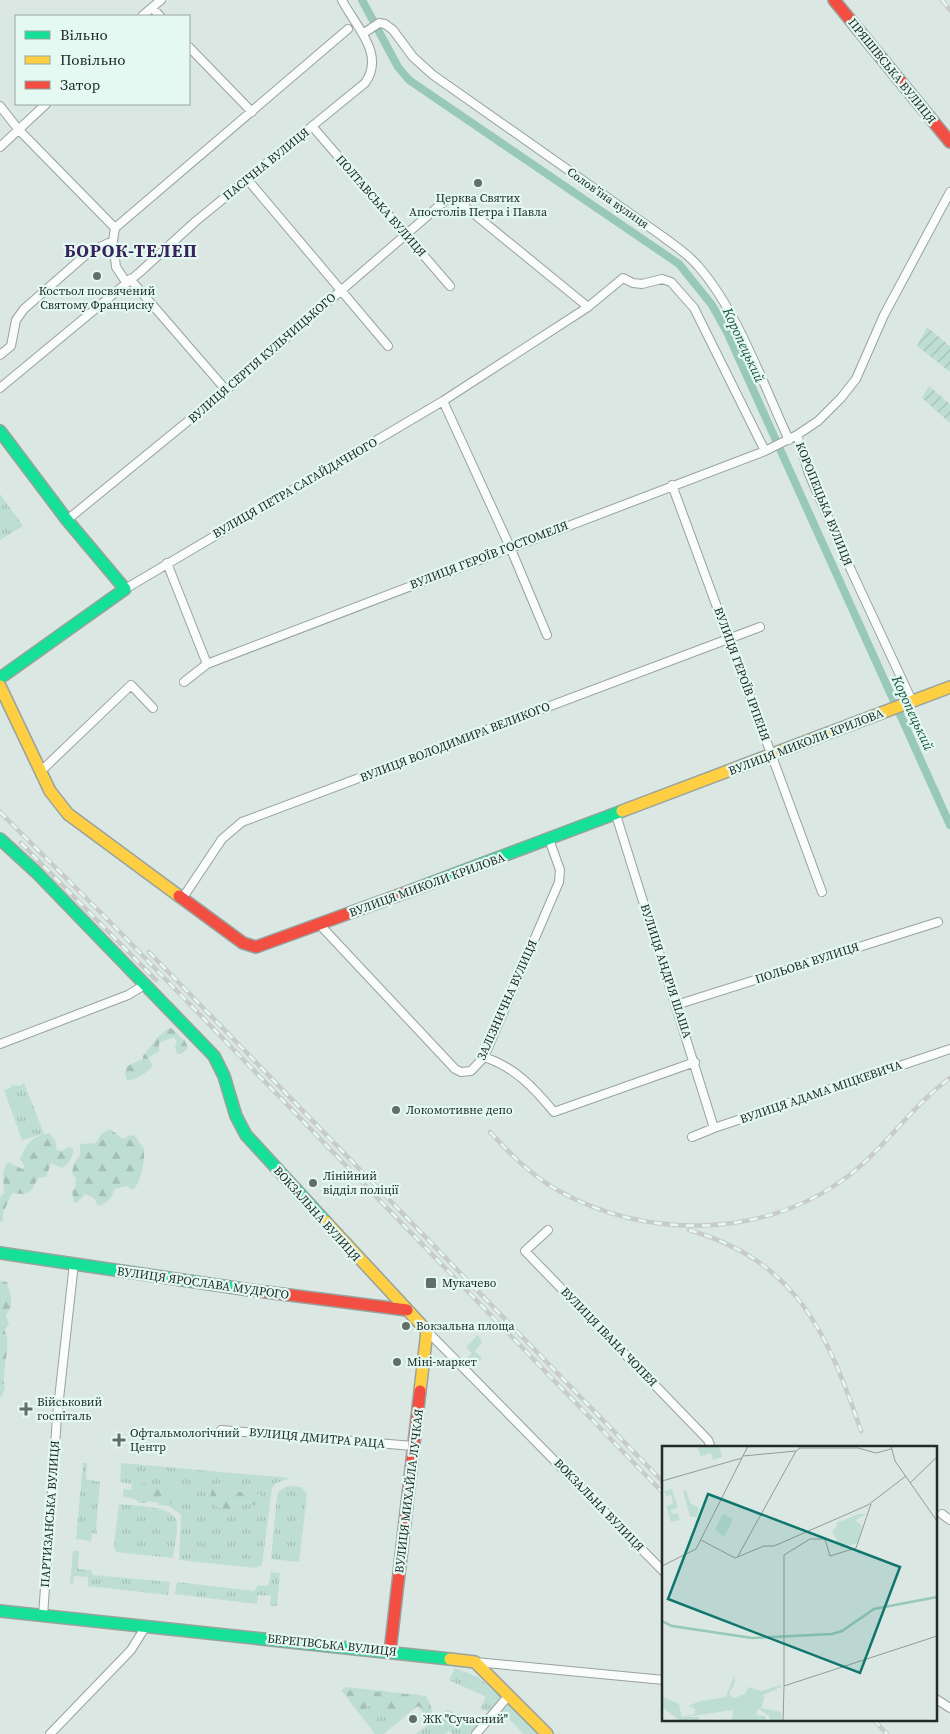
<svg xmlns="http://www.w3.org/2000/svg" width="950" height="1734" font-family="'Source Serif 4',serif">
<defs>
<pattern id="grass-tufts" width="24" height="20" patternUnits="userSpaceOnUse" patternTransform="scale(1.25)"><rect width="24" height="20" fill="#bfded3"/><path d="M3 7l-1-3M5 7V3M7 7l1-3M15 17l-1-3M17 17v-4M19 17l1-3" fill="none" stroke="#a4bfb5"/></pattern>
<pattern id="forest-firs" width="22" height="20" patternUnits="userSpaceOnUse" patternTransform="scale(1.25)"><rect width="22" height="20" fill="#bfded3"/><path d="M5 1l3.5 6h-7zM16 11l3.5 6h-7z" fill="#a4bfb5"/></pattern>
<pattern id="garden-furrows" width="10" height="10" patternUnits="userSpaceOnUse" patternTransform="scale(1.25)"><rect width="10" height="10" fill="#bfded3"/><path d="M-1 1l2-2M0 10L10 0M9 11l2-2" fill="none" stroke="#a4bfb5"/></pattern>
</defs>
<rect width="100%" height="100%" fill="#dbe7e3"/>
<path fill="url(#grass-tufts)" d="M0 494 23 526 0 540Z
M24 1083 44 1134 22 1140 4 1090 11 1088V1085L20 1086Z
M83 1463H87L86 1479 100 1482 96 1529 97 1534 92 1533 91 1541 76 1539Z
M121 1463 291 1478 276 1483 272 1488 262 1565 255 1568 179 1560 181 1515 166 1504 123 1497V1489L131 1490 132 1484 120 1482Z
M288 1486 301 1487 307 1494 299 1562 271 1559 277 1496 279 1491Z
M119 1504C133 1506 174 1505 177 1522 178 1533 174 1547 173 1558L116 1552 114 1545Z
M73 1551H79L78 1569 91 1570 93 1575 170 1582 168 1595 88 1586V1577L74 1576 73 1585 70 1584Z
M271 1572 280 1573 277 1606H270L271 1596 258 1595 257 1604 175 1594 177 1582 254 1591 258 1585 268 1586Z
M455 1668 478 1677 501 1697 490 1712 480 1709 486 1697 449 1680Z
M346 1687 426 1696 432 1708V1716L422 1723 421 1721 426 1716 417 1706 384 1734H375L341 1690Z
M507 1703 540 1734H524L503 1713 489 1727 486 1724Z
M447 1710 476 1720 479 1717 486 1720 474 1734H452L450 1731 445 1734H416Z"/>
<path fill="url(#forest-firs)" d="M171 1028 185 1041 188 1048 181 1054H177L175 1046 177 1042 174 1037 159 1043V1051L148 1058 153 1066C147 1072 137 1081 127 1080L125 1074 127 1066 143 1059V1056C151 1047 160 1031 171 1028Z
M110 1129 123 1139 130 1135 135 1136 144 1149C145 1159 141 1186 132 1190L127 1186 114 1189C113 1197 106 1205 98 1206L94 1198 85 1194 78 1202 74 1203 72 1191 75 1188 76 1179 72 1173 74 1163 80 1155V1144L96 1143 101 1134Z
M49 1133 55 1140 57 1150 62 1151 69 1147 73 1149C74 1156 68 1166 62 1168L51 1163 46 1177 38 1178 31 1191 23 1194 12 1193 3 1213V1221L0 1222V1197L4 1193C4 1180 0 1168 9 1162L22 1169 25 1167 20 1159C28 1141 31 1138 49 1133Z
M0 1281 7 1282 11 1297V1306L6 1316 9 1324 4 1330C13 1342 0 1374 5 1389L0 1398Z
M145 1483 162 1491 178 1489 177 1500 166 1506 159 1505 156 1500 151 1499 146 1503H139L135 1499 134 1489 138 1484Z
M218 1483 230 1486V1491L259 1494 262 1497 257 1505 243 1504 242 1508C234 1512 217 1509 210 1503 210 1496 211 1485 218 1483Z
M349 1690 418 1695 424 1698 429 1706 426 1710 418 1706 410 1712C401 1709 390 1716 379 1714V1706H366L365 1712 359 1713 357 1706H353L347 1695Z"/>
<path fill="#bfded3" d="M478 1335 482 1343 475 1351 482 1358 474 1367 466 1359 472 1353 466 1347Z"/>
<path fill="url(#garden-furrows)" d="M927 327 950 346V372L917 346Z
M929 386 950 404V423L922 398Z"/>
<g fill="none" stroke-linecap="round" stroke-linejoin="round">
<path stroke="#98c9b8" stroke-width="8" d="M362 0 398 67 409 80 679 264 712 305 727 332 950 825"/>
<g stroke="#98a29f" stroke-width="10">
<path id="street" d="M152 8 160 16
M142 16 161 0
M364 33 379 23 385 24 393 30 413 57 433 75 662 236C675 246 688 254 698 266 737 310 764 386 789 440
M189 47 252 112
M0 106 18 129 115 228
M312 126 450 286
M0 147 46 104
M247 179 388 346
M113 241 116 267 126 282
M130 279 226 390
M0 355 11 346 16 320 24 309 89 252 113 241 115 228 348 29
M0 388 140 272 196 221 365 83C386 54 355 26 342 0
M443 401 510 547 547 635
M672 485 822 892
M67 520 226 390 447 199 457 200 588 307
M167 563 207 664
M125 589 443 401 588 307 623 278 633 283 642 284 662 279 671 282 694 308 765 451
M184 682 207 664 765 451 797 435
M912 701 851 570 809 474 797 435 818 421 841 398 856 379 884 315 950 192
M41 771 131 685 153 708
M616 815 714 1128
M182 899 222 839 242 822 760 627
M320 925 455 1069 461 1072 471 1071 484 1057 559 882 560 870 549 839
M676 1005 938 922
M0 1044 128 995 146 984
M484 1057C515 1067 534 1088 554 1112L695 1062
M692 1137 714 1128 950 1049
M548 1230 525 1251 708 1440 711 1448
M427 1331 664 1572
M221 1430 413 1446
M942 1514 950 1520
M43 1616 57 1417 74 1263
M475 1662 664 1680
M936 1699 950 1708
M50 1734 131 1650 146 1626
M476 1734 509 1695"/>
</g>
<g stroke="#98a29f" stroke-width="14">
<path id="fast" d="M0 431 67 520 125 589 0 678
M0 839 36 872 214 1056 224 1076 236 1116 246 1135 325 1221
M407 892 622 811
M0 1253 250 1290
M0 1611 450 1659"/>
</g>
<g stroke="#98a29f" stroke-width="14">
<path id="slow" d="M0 686 50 791 68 814 179 896
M622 811 950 687
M325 1221 427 1331 420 1391
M450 1659 475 1662 547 1734"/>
</g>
<g stroke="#98a29f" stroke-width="14">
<path id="jam" d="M834 0 950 142
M179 896 243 943 256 947 407 892
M250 1290 407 1310
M390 1652 420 1391"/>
</g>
<use href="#street" stroke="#fafbfb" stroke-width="8"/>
<use href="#fast" stroke="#16e098" stroke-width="11"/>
<use href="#slow" stroke="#ffcf43" stroke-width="11"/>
<use href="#jam" stroke="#f24e42" stroke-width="11"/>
<g stroke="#c8cbca" stroke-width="4.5">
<path id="rail" d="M942 0 950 10
M0 812 115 927 664 1494
M21 843 156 980
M149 952 664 1483
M490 1132C510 1154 532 1176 559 1191 645 1239 759 1238 840 1182 882 1153 909 1108 950 1078
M689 1230C797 1261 828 1334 861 1431
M874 1720 887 1734"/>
</g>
<use href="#rail" stroke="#e3f9f1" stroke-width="2.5" stroke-dasharray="8" stroke-linecap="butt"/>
</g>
<g fill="#636d69" stroke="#e3f9f1" stroke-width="2">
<circle cx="478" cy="183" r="5"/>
<circle cx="97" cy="276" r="5"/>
<circle cx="396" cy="1110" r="5"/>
<circle cx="313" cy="1183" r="5"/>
<rect x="425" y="1277" width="12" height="12" rx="2.5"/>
<circle cx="406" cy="1326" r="5"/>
<circle cx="397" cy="1362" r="5"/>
<path d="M23.5 1401.5h5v5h5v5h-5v5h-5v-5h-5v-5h5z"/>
<path d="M116.5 1432.5h5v5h5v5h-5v5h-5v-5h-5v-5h5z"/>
<circle cx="413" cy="1719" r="5"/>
</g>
<g text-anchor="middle" stroke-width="4.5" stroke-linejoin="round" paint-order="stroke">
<g font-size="12" fill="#232b28" stroke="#e3f9f1">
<text transform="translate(892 71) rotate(51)" y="4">ПРЯШІВСЬКА ВУЛИЦЯ</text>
<text transform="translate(266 164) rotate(-39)" y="4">ПАСІЧНА ВУЛИЦЯ</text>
<text transform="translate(608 198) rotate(35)" y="4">Соловʼїна вулиця</text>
<text transform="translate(381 206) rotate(49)" y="4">ПОЛТАВСЬКА ВУЛИЦЯ</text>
<text transform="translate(262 358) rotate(-41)" y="4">ВУЛИЦЯ СЕРГІЯ КУЛЬЧИЦЬКОГО</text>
<text transform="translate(295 488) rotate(-30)" y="4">ВУЛИЦЯ ПЕТРА САГАЙДАЧНОГО</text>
<text transform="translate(824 504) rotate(68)" y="4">КОРОПЕЦЬКА ВУЛИЦЯ</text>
<text transform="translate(489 555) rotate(-21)" y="4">ВУЛИЦЯ ГЕРОЇВ ГОСТОМЕЛЯ</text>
<text transform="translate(742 674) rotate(70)" y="4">ВУЛИЦЯ ГЕРОЇВ ІРПЕНЯ</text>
<text transform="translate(455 742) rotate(-21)" y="4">ВУЛИЦЯ ВОЛОДИМИРА ВЕЛИКОГО</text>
<text transform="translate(806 742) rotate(-21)" y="4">ВУЛИЦЯ МИКОЛИ КРИЛОВА</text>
<text transform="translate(427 885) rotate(-20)" y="4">ВУЛИЦЯ МИКОЛИ КРИЛОВА</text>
<text transform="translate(807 963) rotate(-18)" y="4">ПОЛЬОВА ВУЛИЦЯ</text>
<text transform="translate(666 971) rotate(72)" y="4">ВУЛИЦЯ АНДРІЯ ШАША</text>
<text transform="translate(507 1000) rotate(-66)" y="4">ЗАЛІЗНИЧНА ВУЛИЦЯ</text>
<text transform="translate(821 1092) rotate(-19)" y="4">ВУЛИЦЯ АДАМА МІЦКЕВИЧА</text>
<text transform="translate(317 1214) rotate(48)" y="4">ВОКЗАЛЬНА ВУЛИЦЯ</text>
<text transform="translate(203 1283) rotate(8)" y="4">ВУЛИЦЯ ЯРОСЛАВА МУДРОГО</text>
<text transform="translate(609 1337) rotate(46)" y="4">ВУЛИЦЯ ІВАНА ЧОПЕЯ</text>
<text transform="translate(317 1438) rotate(5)" y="4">ВУЛИЦЯ ДМИТРА РАЦА</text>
<text transform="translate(409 1491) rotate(-83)" y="4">ВУЛИЦЯ МИХАЙЛА ЛУЧКАЯ</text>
<text transform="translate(599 1505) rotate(46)" y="4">ВОКЗАЛЬНА ВУЛИЦЯ</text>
<text transform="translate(50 1514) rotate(-86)" y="4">ПАРТИЗАНСЬКА ВУЛИЦЯ</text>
<text transform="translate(332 1645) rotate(6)" y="4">БЕРЕГІВСЬКА ВУЛИЦЯ</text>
</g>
<g font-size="12" fill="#232b28" stroke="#e3f9f1" text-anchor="start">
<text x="478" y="202" text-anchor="middle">Церква Святих<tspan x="478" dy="14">Апостолів Петра і Павла</tspan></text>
<text x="97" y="295" text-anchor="middle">Костьол посвячений<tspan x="97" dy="14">Святому Франциску</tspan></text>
<text x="406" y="1114">Локомотивне депо</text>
<text x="323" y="1180">Лінійний<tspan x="323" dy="14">відділ поліції</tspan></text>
<text x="442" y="1287">Мукачево</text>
<text x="416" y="1330">Вокзальна площа</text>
<text x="407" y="1366">Міні-маркет</text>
<text x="37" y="1406">Військовий<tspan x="37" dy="14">госпіталь</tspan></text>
<text x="130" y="1437">Офтальмологічний<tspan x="130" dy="14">Центр</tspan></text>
<text x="423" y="1723">ЖК "Сучасний"</text>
</g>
<g font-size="14" font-style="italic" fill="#174d3e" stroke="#e3f9f1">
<text transform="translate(744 345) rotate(65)" y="5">Коропецький</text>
<text transform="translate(913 713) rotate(65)" y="5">Коропецький</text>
</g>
<g font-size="18" font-weight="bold" letter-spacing="1" fill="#39225c" stroke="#e3f9f1">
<text x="131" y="257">БОРОК-ТЕЛЕП</text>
</g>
</g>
<g transform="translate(662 1446)">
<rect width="275" height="275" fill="#dbe7e3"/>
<path d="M61 68 71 73 62 91 53 83ZM197 68H205L193 74 200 80 196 97 179 102 170 85 175 81 174 77Z" fill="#bfded3"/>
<path d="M72 230 73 236 76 231 67 248 72 252 83 248 86 241 99 245 119 239V241L97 251 103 250 99 262 119 266 120 275H107L108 271 96 262 94 269 103 270 105 275H62L70 273 71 264 23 271H37V275H18L0 261V250L17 258 20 271 33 268V263L26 260 38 255 64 251Z" fill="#bfded3"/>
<path d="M10 43 16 62 9 64 10 68 16 67 18 74 9 76 4 60 11 58 9 49 4 50 2 45ZM24 44 28 57 37 62 35 71H28L21 45Z" fill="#bfded3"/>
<path d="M35 0H57L60 11 51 14 49 7 39 10Z" fill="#bfded3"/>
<path fill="none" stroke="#98c9b8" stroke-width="2.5" d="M0 175 10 180 90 192 170 188 180 185 212 163 275 151"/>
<path fill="none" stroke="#919c98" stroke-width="1" d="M229 0 233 15 275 75M137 2H196L214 7 229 3M81 10 134 5 138 2M0 35 80 12M248 37 275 11M39 94 73 112 102 100H112L206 59 244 30M76 110 134 5M0 120 34 103 86 0M122 240V109L148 93H163L168 110 194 102 209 58M121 275 122 240 275 190"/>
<path fill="#0f766e" fill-opacity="0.15" stroke="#0f766e" stroke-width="2.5" d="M46 48 238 121 198 227 6 153Z"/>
<rect width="275" height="275" fill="none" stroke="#232b28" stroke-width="2.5"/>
</g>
<rect x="15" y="15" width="175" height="90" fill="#e3f9f1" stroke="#96a7a1"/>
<rect x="25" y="31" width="25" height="8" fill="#16e098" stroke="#96a7a1"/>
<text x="60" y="40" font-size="15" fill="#232b28">Вільно</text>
<rect x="25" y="56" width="25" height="8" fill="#ffcf43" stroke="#96a7a1"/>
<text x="60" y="65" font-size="15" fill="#232b28">Повільно</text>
<rect x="25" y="81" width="25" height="8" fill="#f24e42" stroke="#96a7a1"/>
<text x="60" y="90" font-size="15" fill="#232b28">Затор</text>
</svg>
